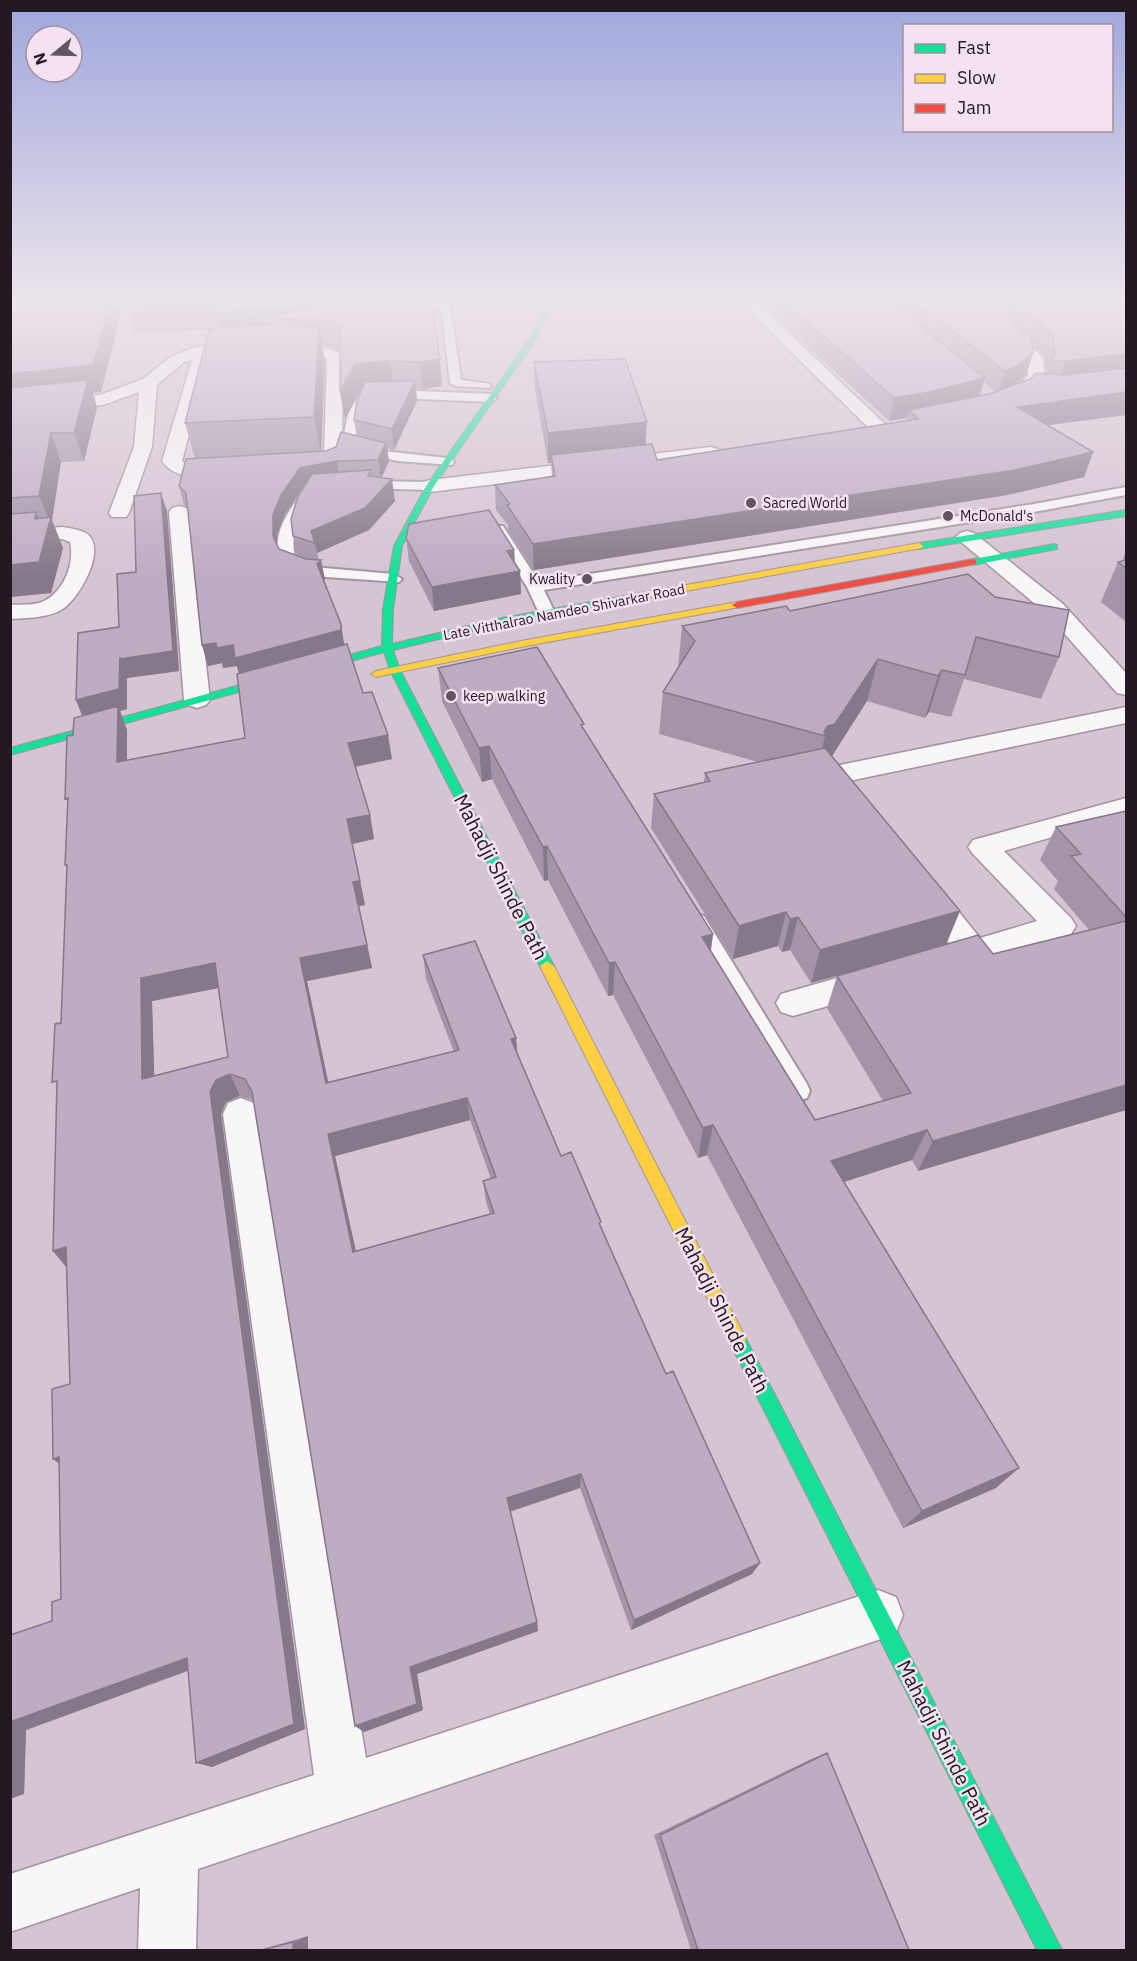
<svg xmlns="http://www.w3.org/2000/svg" width="1137" height="1961" font-family="'IBM Plex Sans',sans-serif">
<rect width="100%" height="100%" fill="#d5c4d2"/>
<g fill="none" stroke-linecap="round" stroke-linejoin="round">
<g stroke="#a1949e" stroke-width="4">
<path id="lane" d="M441 302 450 303 461 380 490 384V388L456 386 450 383Z
M394 390 491 394 497 398 491 402 394 398 367 400 365 402 358 420 355 443 384 451 447 458 452 459 454 462 452 465 397 461 344 448 342 445 348 414 359 394Z
M361 481 430 482 437 486 430 490 356 488 354 485 356 482Z
M1126 487V495L1034 512 544 590 555 613 547 618 539 613 527 587 491 529 493 526H503L539 582 1034 504Z
M309 489 316 493C300 515 288 532 296 560L313 567 394 574 402 579 399 582 311 576 284 566C267 538 288 512 304 490Z
M696 914 704 916 807 1084 810 1091 807 1098 798 1101 789 1098 685 922 688 916Z"/>
</g>
<g stroke="#a1949e" stroke-width="3">
<path id="street" d="M426 302H455L448 306 388 319 380 314 383 311Z
M740 302H756L887 426 890 430 887 434H875Z
M961 302H977L1043 357 1045 377C1035 391 1015 409 997 405L994 401 997 397 1010 392 1028 376 1027 359Z
M220 342 228 347 225 351C247 348 329 339 343 356L342 455C333 471 309 472 291 468L288 464 291 460 324 455 327 359 322 357 241 358 207 366 182 461 186 464 229 462 236 464 239 468 236 472 229 474C206 475 177 483 162 461L192 360 184 362 157 385 152 447 129 513 126 517H112L109 513 134 447 139 392 103 405 10 415V405L100 395 143 379 172 356 193 348Z
M711 447 718 449 720 453 718 457 430 492 423 490 420 486 423 482 430 480Z
M179 506 186 508 189 512 210 700 206 705 197 708 188 705 184 700 169 512 172 508Z
M63 527C70 528 80 530 86 533 109 548 78 601 61 610 47 618 27 618 10 619V605C21 604 35 606 44 601 64 591 75 563 70 542L62 539 10 543V531Z
M967 531 974 533 1063 604 1126 673V695L1117 693 1047 614 960 541 956 537 960 533Z
M1126 707V723L849 781 861 798 857 804C834 811 827 793 816 776L820 770 830 767Z
M1126 798V816L1004 851 1071 918 1076 926 1071 934 945 972 934 969 929 960 934 951 951 946 911 893 915 885 926 882 937 885 980 938 1037 921 973 854 968 847 973 840Z
M875 967 887 971 891 980 887 989 793 1016 781 1012 776 1003 781 994Z
M241 1098 254 1103 259 1114 366 1758 878 1590 896 1597 903 1615 896 1633 878 1640 198 1869 196 1950H138L140 1888 10 1932V1874L314 1775 223 1114 228 1103Z"/>
</g>
<g stroke="#a1949e" stroke-width="2">
<path id="fast" d="M544 302H550L538 336 434 486 402 546 393 609 392 644 502 618 647 592 652 595 647 598 502 624 393 650 400 670 554 966 552 970H542L540 966 390 670 384 652 10 755V748L382 646 383 609 394 546 426 486 532 336Z
M1126 510V516L919 549 915 546 919 543Z
M1054 544 1057 545V549L973 565 969 562 973 559Z
M737 1330 743 1333 1062 1950H1037L731 1345 728 1339 731 1333Z"/>
</g>
<g stroke="#a1949e" stroke-width="2">
<path id="slow" d="M919 543 923 546 922 548 647 598 642 595 647 592Z
M737 602 740 603V607L526 646 376 677 371 674 376 671 526 640Z
M547 961 554 966 743 1333 746 1339 743 1345 737 1348 731 1345 540 966Z"/>
</g>
<g stroke="#a1949e" stroke-width="2">
<path id="jam" d="M973 559 976 560V564L737 608 732 605 737 602Z"/>
</g>
<use href="#lane" fill="#f9f6f8" fill-rule="evenodd"/>
<use href="#street" fill="#f9f6f8" fill-rule="evenodd"/>
<use href="#fast" fill="#16e098" fill-rule="evenodd"/>
<use href="#slow" fill="#ffcf43" fill-rule="evenodd"/>
<use href="#jam" fill="#f24e42" fill-rule="evenodd"/>
</g>
<path fill="#a394a8" fill-rule="evenodd" d="M10 302H124L101 392 93 393 97 408 84 461 61 462 52 520 63 548 51 593 10 597Z
M127 302H431L442 386 423 389H416L417 401 394 450 387 448 389 461 381 478 395 501 369 530 317 553 325 579 324 581 345 645 363 693 392 759 355 767 370 815 374 839 352 844 365 905 359 906 372 968 307 981 328 1082 454 1052 426 979 423 955 516 1038 517 1054 561 1156 601 1228 752 1574 631 1630 580 1488 510 1511 537 1622 538 1631 417 1674 423 1710 364 1732 253 1100 240 1096 226 1102 221 1114 305 1729 212 1767 188 1671 26 1730 24 1794 10 1635 52 1621 61 1599 59 1464 53 1459 70 1384 66 1267 53 1251 73 735 82 715 76 700 119 627 136 572 167 511 179 671 127 678V709L120 711 127 730V760L245 738 239 673 237 666 223 668 222 663 208 666 202 645 188 508 184 505 179 486 195 459 185 423 214 329 135 333 127 307ZM322 345 336 349 340 352 345 420 359 392H361L354 420 357 436 336 447 326 451H321L325 361ZM303 487H304L293 536 297 555 279 549 277 545V534L285 514ZM218 988 228 1057 154 1076 152 1001ZM470 1120 491 1179 483 1181 486 1202 490 1214 356 1251 335 1156Z
M759 302H1126V415L1048 425 1093 452 1084 477 1007 495 534 570 508 530V525L496 510 495 485 552 477 551 463H548L535 391 534 362 645 445 657 460 906 421 907 418 889 421ZM1005 304 1003 314 993 306ZM1032 345 1044 355 1047 371 1046 374 1015 384 1026 375 1033 353ZM984 382 995 392 980 396Z
M406 538 514 550 515 563 520 571 521 594 434 611 409 561Z
M1126 550V622L1101 602 1118 562 1122 561Z
M968 574 1059 657 1041 699 964 679 951 717 929 712 925 718 867 701 832 756 946 944 993 954 1089 930 1054 889 1058 881 1040 860 1056 827 1126 811V1110L918 1171 912 1160 844 1182 996 1488 903 1528 707 1155 698 1158 613 995 608 996 548 880 544 881 492 779 482 782 442 701 438 668 584 729 713 934 711 951 815 1120 883 1101 827 1008 837 976 856 970 811 983 790 950 782 952 778 946 733 959 651 828 654 794 704 783 705 773 758 762 659 734 663 692 678 668 682 626 790 611Z
M827 1753 909 1950H691L654 1835 811 1759Z
M308 1936V1950H259Z"/>
<path fill="#857888" d="M110 302H124L101 392 93 393 97 408 84 461 74 433 10 403V374Z
M280 302H394L260 318 262 332 223 340 217 314Z
M988 302H1006L1005 304 987 307Z
M319 327 325 361 321 454 314 417Z
M1033 353 1026 375 1009 390 998 394 1005 371Z
M1126 354V374L1057 384 1065 361Z
M440 359 442 386 423 389 420 362Z
M390 361 394 388 359 392 345 420 340 392 355 364Z
M985 378 978 401 909 410 907 418 889 421 894 398Z
M415 381 417 401 394 450 392 429Z
M1126 392V415L1010 430 1017 407Z
M647 422 645 452 551 455V463H548V433Z
M51 433 61 462 52 520 63 548 51 593 10 597V565L35 519 36 512 46 536 50 522 39 496Z
M386 443 389 461 381 479 378 460Z
M1093 452 1084 477 1007 495 534 570 533 544Z
M337 461 340 480 303 487 285 514 277 534V556L273 536V515L281 495 300 468Z
M392 479 395 501 369 530 317 553 315 543 311 531Z
M161 493 167 511 179 671 127 678V709L120 711 127 730V786L117 762 84 720 76 700 120 657Z
M514 550 515 572 520 571 521 594 434 611 432 587 507 551Z
M321 560 325 579 321 584 317 564Z
M341 624 345 650 240 678 237 666 223 668 222 663 208 666 202 645Z
M878 659 867 701 825 767 817 771 825 736 824 732Z
M942 670 929 712 925 718 938 676Z
M388 735 392 759 353 767 348 743Z
M489 746 492 779 482 782 479 748Z
M370 815 374 839 352 844 347 819Z
M547 846 548 880 544 881 543 847Z
M360 881 365 905 359 906 372 968 307 981 333 1105 326 1083 300 958 353 882Z
M960 911 946 945 811 983 820 950Z
M786 912 778 946 733 959 739 926Z
M798 917 790 950 782 952 790 919Z
M713 934 708 967 702 937Z
M615 962 613 995 608 996 609 963Z
M215 963 224 987 152 1001 155 1101 142 1079 141 978Z
M516 1038 518 1060 511 1039Z
M230 1074 240 1096 226 1102 221 1114 305 1729 212 1767 196 1763 210 1092 216 1080Z
M1126 1085V1110L918 1171 933 1141Z
M467 1098 470 1120 335 1156 360 1271 353 1252 328 1134Z
M713 1125 707 1155 698 1158 703 1128Z
M927 1130 912 1160 819 1190 831 1161Z
M66 1247 69 1270 53 1251Z
M59 1457 72 1473 53 1459Z
M1019 1468 996 1488 903 1528 922 1511Z
M581 1474 580 1488 509 1512 507 1498Z
M760 1563 752 1574 631 1630 634 1620Z
M537 1622 538 1631 417 1674 423 1710 364 1732 355 1726 410 1667Z
M187 1658 203 1665 26 1730 24 1794 10 1799V1722Z
M308 1936V1950H293V1942Z"/>
<path fill="#beacc3" stroke="#857888" stroke-width="1.5" fill-rule="evenodd" d="M10 302H110L93 365 10 374Z
M127 302H280L217 314 220 303 127 307Z
M347 302H431L440 359 420 362 390 361 355 364 340 392V328L332 322 318 319 260 318Z
M785 302H890L985 378 930 392 894 398Z
M915 302H988L1032 338 1033 353 1016 367 1005 371Z
M1013 302H1126V354L1065 361 1050 360 1055 354 1052 333Z
M271 325 319 327 314 417 185 423 209 330 217 328Z
M625 359 647 422 548 433 534 362Z
M1126 368V392L1017 407 1093 452 1015 470 533 544 507 505 510 504 495 485 555 476 551 455 652 444 657 460 918 419 909 410 989 394 1030 379 1036 373 1065 375Z
M88 380 74 433H51L39 496 10 498V388Z
M415 381 392 429 354 420 357 400 365 382Z
M341 432 386 443 378 460 337 461 300 468 281 495 273 515V536L279 549 306 559 321 560 317 564 341 624V630L235 658 233 645 217 648 216 643 202 645 186 493 179 486 186 459 326 451 336 447Z
M371 470 368 476 392 479 365 508 311 531 315 543 293 536 291 519 298 496 312 474Z
M161 493 173 651 120 659V657L119 689 76 700 78 633 119 627 117 574 136 572 134 496Z
M489 510 514 550 507 551 520 571 432 587 406 538 409 524Z
M36 512 35 519 51 517 39 562 10 565V514Z
M1126 560V568L1118 562Z
M968 574 995 597 1069 610 1059 657 976 637 965 675 942 670 938 676 878 659 835 724 828 726 824 732 825 736 663 692 695 641 682 626 786 606 790 611Z
M347 644 363 693 372 692 388 735 348 743 370 815 347 819 360 881 353 882 367 945 300 958 326 1083 459 1050 423 955 475 941 516 1038 511 1039 561 1156 571 1152 601 1222 599 1223 666 1374 673 1371 760 1563 634 1620 581 1474 507 1498 537 1622 410 1667 417 1704 355 1726 252 1092 245 1079 230 1074 216 1080 210 1092 294 1724 196 1763 187 1658 10 1722V1635L52 1621V1602L61 1599 59 1457 53 1459 52 1389 70 1384 66 1247 53 1251 57 1081 52 1082 55 1024 61 1023 67 865H65L68 798 65 799 67 736 73 735 74 718 118 706 117 762 245 738 237 674ZM215 963 228 1057 142 1079 141 978ZM467 1098 496 1177 483 1181 494 1213 353 1252 328 1134Z
M537 647 584 724 581 725 713 934 702 937 815 1120 911 1093 837 976 978 935 993 954 1126 921V1085L933 1141 927 1130 831 1161 1019 1468 922 1511 713 1125 703 1128 615 962 609 963 547 846 543 847 489 746 479 748 438 668Z
M825 748 960 911 820 950 798 917 790 919 786 912 739 926 654 794 710 781 705 773Z
M1126 811V917L1071 856 1081 854 1056 827Z
M827 1753 909 1950H698L660 1835Z
M293 1942V1950H262Z"/>
<linearGradient id="sky" x2="0" y2="1"><stop stop-color="#9fa7dc"/><stop offset="0.52" stop-color="#ece4eb"/><stop offset="1" stop-color="#ece4eb" stop-opacity="0"/></linearGradient>
<rect width="1137" height="577" fill="url(#sky)"/>
<g fill="#625460" stroke="#f4e2f0" stroke-width="2">
<circle cx="751" cy="503" r="6"/>
<circle cx="948" cy="516" r="6"/>
<circle cx="587" cy="579" r="6"/>
<circle cx="451" cy="696" r="6"/>
</g>
<g text-anchor="middle" stroke-width="5" stroke-linejoin="round" paint-order="stroke">
<g font-size="14" fill="#241822" stroke="#f4e2f0" text-anchor="start">
<text x="763" y="508">Sacred World</text>
<text x="960" y="521">McDonald's</text>
<text x="575" y="584" text-anchor="end">Kwality</text>
<text x="463" y="701">keep walking</text>
</g>
<g font-size="14" fill="#241822" stroke="#f4e2f0">
<text transform="translate(564 612) rotate(-11)" y="5">Late Vitthalrao Namdeo Shivarkar Road</text>
</g>
<g font-size="20" fill="#241822" stroke="#f4e2f0">
<text transform="translate(501 877) rotate(63)" y="7">Mahadji Shinde Path</text>
<text transform="translate(722 1310) rotate(63)" y="7">Mahadji Shinde Path</text>
<text transform="translate(944 1743) rotate(63)" y="7">Mahadji Shinde Path</text>
</g>
</g>
<rect width="1137" height="1961" fill="none" stroke="#241822" stroke-width="24"/>
<rect x="903" y="24" width="210" height="108" fill="#f4e2f0" stroke="#a1919e" stroke-width="1.5"/>
<rect x="915" y="44" width="30" height="9" fill="#16e098" stroke="#a1919e" stroke-width="1.5"/>
<text x="957" y="54" font-size="18" fill="#241822">Fast</text>
<rect x="915" y="74" width="30" height="9" fill="#ffcf43" stroke="#a1919e" stroke-width="1.5"/>
<text x="957" y="84" font-size="18" fill="#241822">Slow</text>
<rect x="915" y="104" width="30" height="9" fill="#f24e42" stroke="#a1919e" stroke-width="1.5"/>
<text x="957" y="114" font-size="18" fill="#241822">Jam</text>
<g transform="translate(54 54) rotate(251)"><circle r="28" fill="#f4e2f0" stroke="#a1919e" stroke-width="1.5"/>
<path d="M0-4.5L10 22L0 15L-10 22Z" fill="#625460"/>
<text y="-9" font-size="16" font-weight="bold" text-anchor="middle" fill="#241822">N</text>
</g>
</svg>
